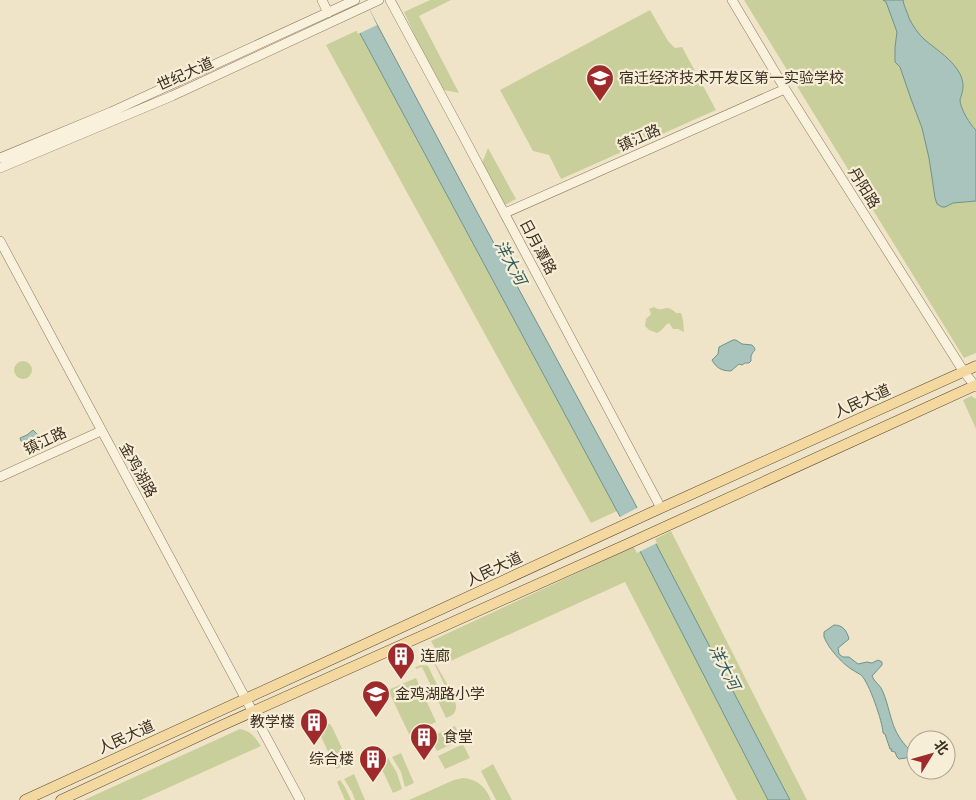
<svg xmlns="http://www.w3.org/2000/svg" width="976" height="800" font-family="'IBM Plex Serif','Noto Sans SC',serif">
<rect width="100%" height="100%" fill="#f0e4c8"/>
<path fill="#c9cf9b" d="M430 0H451L419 16 459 93 444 90 416 38 404 12Z
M744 0H976V353L964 358Z
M650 10 668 41 675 48 682 47 716 110 561 179 549 155 533 151 500 90Z
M358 30 617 511 591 523 514 387 326 45Z
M488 148 516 199 505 205 482 163Z
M654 307C665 314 665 302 676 313H681L683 320 684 332 678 329H673L669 323C664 325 664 330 657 333L649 330 645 326 646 319 651 314 649 309Z
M14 370a9 9 0 1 1 18 0a9 9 0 1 1-18 0Z
M971 396 976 399V429L963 400Z
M671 531 807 800H790L653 540Z
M635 546 640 551 768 800H737L625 582 444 664 431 641Z
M434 663H435C440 671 457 700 456 707 456 714 451 716 446 718L422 667 416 669 415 667 422 665 428 666 441 693 447 690Z
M416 678 436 722 409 734 388 690Z
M326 724H330L332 727 349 763 336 769 319 732 321 727Z
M455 726 461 740 437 751 430 737Z
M240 729C252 732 254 736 261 746L141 800H84Z
M463 744 470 758 445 769 438 756Z
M401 753 414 783 405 787 401 772 392 757Z
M388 758 397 773 402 789 393 793 379 763Z
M493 764 512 800H496L481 771Z
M354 774 365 800H355L352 792 344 779Z
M463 778C477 779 486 787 491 800H409L454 780Z
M340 780 345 787 351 800H345L337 782Z"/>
<path fill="#a9c4bc" stroke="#6f938a" d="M342 0H364L477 212 633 500 790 800H768L640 551 617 511Z
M883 0H903C904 7 907 11 909 18 913 26 918 34 925 40 937 50 953 60 960 74 963 80 964 87 962 93 962 94 960 99 960 100 960 108 970 125 976 130V201L953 203 945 207H942L937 204 935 198 929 158 922 128 911 99 900 67 895 62V47L897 32 886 2Z
M733 340H736L742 344 752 345C758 351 753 350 751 356 751 357 751 359 751 361L749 363H745L742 365 739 364 731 371C722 371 716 368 712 360L718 354 719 347Z
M33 430 37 434V438L27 443 21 441 20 438 27 435Z
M834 625C843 625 847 631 849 639L838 648 839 654 843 657H849L858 664 867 662 872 663 878 660 882 662V665L872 676C874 682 881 685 883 692 892 714 890 731 910 750L912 749 916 752 906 758 899 759 897 757 895 752 891 751 892 749H890L885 734 883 733C883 723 869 682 861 675 858 673 854 671 851 669 840 661 829 649 824 637V632Z"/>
<path fill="#f0e4c8" d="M340 0H365L377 25 358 34Z
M639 507 657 543 637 553 618 518Z"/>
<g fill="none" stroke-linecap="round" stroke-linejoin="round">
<g stroke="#8d765c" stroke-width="10">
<path id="minor" d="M322 0 328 13
M390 0 460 130 661 508
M732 0 785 89 964 372 976 387
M0 158 111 112 355 0
M0 168 172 96 379 0
M505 213 785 89
M0 241 300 800
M0 477 101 431"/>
</g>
<g stroke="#5b4430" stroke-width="11">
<path id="major" d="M25 800 337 657 661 508 976 366
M61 800 225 724 623 546 976 385"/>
</g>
<use href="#minor" stroke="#faf1dc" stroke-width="9"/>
<use href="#major" stroke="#f3d9a0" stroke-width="10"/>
</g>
<defs>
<g id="school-pin" transform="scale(1.4375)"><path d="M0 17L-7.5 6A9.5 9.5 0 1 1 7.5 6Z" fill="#9e2a2b" stroke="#f7eed8"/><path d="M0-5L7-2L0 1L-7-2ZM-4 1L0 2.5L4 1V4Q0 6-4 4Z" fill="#fff"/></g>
<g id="building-pin" transform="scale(1.4375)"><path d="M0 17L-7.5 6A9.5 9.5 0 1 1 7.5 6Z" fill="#9e2a2b" stroke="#f7eed8"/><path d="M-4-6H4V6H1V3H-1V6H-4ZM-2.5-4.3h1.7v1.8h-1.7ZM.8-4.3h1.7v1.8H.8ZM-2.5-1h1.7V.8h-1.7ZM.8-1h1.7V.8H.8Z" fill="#fff"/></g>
</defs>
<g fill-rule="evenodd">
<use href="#school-pin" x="600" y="78"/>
<use href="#building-pin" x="401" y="656"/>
<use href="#school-pin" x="376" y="694"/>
<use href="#building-pin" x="314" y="722"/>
<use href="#building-pin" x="424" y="737"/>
<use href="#building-pin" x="373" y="759"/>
</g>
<g text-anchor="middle" stroke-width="4.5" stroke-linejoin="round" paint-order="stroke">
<g font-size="15" fill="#3d2e20" stroke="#f7eed8">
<text transform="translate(185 74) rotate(-24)" y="5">世纪大道</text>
<text transform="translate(639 138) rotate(-24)" y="5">镇江路</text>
<text transform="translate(864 188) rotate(58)" y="5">丹阳路</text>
<text transform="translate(538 247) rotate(62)" y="5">日月潭路</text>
<text transform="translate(862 401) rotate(-24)" y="5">人民大道</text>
<text transform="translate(45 441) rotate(-25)" y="5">镇江路</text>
<text transform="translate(138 470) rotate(61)" y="5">金鸡湖路</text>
<text transform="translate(494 569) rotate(-25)" y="5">人民大道</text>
<text transform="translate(126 737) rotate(-24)" y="5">人民大道</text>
</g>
<g font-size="15" fill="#3d2e20" stroke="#f7eed8" text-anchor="start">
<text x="619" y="83">宿迁经济技术开发区第一实验学校</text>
<text x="420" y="661">连廊</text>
<text x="395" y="699">金鸡湖路小学</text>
<text x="295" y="727" text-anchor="end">教学楼</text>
<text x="443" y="742">食堂</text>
<text x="354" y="764" text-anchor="end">综合楼</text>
</g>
<g font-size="16" font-style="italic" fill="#2f5d5a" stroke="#f7eed8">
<text transform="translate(511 262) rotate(62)" y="6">洋大河</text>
<text transform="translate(725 667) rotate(63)" y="6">洋大河</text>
</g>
</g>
<g transform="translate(931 755) rotate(53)"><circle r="24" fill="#f7eed8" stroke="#ada18e"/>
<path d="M0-4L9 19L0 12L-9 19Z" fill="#9e2a2b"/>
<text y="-8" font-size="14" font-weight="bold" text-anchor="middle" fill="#3d2e20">北</text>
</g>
</svg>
